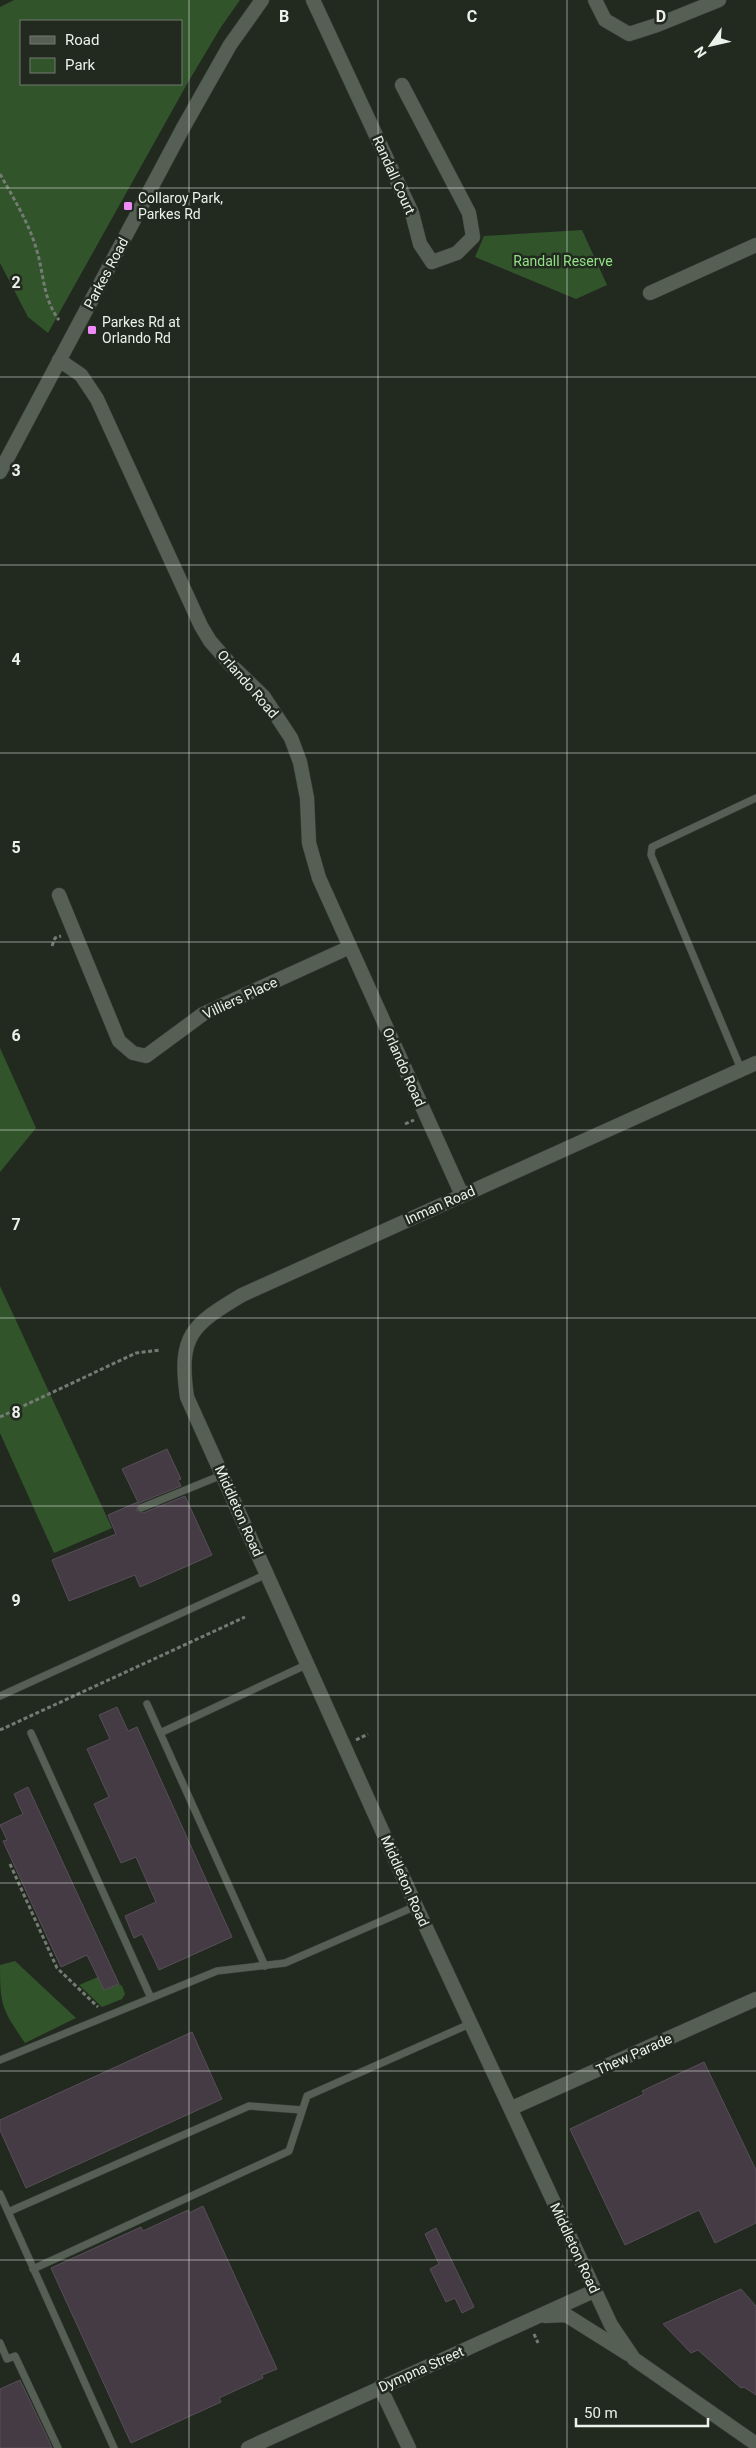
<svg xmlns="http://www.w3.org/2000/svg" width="756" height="2448" font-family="Roboto,sans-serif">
<rect width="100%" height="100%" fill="#222a20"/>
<path fill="#31542b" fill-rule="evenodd" d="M14 0H240L221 27 187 84 48 333 28 317 0 263V7ZM21 21H181V84H21Z
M582 230 607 285 576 299 475 257 484 236Z
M0 1048 36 1128 0 1172Z
M0 1286 112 1528 54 1553 0 1433Z
M15 1961 76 2018 25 2043C2 2009 0 2006 0 1965Z
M98 1977 104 1990 119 1984 122 1986 125 1994 122 1999 102 2007 79 1985Z"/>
<path fill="#453b45" stroke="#584e59" d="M167 1449 181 1479 178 1480 181 1486 139 1503 136 1510 143 1513 185 1496 212 1555 140 1587 135 1575 69 1601 52 1560 116 1534 108 1515 138 1502 122 1469Z
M117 1707 128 1731 137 1727 232 1937 159 1970 142 1934 134 1938 125 1916 156 1902 136 1857 121 1863 94 1804 109 1797 87 1749 110 1739 99 1715Z
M28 1787 119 1984 104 1990 87 1955 61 1967 3 1841 7 1840 0 1825 23 1814 14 1794Z
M192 2032 222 2099 26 2188 0 2130V2120Z
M704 2062 756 2170V2223L715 2243 699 2210 625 2245 570 2129 644 2094 642 2091Z
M203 2206 277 2369 262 2375 263 2378 219 2398 221 2402 131 2443 51 2268 141 2227 143 2231 188 2210 189 2213Z
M436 2228 474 2307 462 2313 455 2298 446 2302 430 2269 439 2264 425 2234Z
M741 2289 756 2306V2395L744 2387 741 2388 698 2350 691 2353 663 2324Z
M20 2380 49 2441 52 2448H0V2389Z"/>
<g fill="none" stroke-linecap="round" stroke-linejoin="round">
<g stroke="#3c443c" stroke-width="8">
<path id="service" d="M741 1069 651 855 652 847 756 798
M141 1508 222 1475
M0 1696 267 1574
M147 1704 265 1966
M31 1733 151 1998
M160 1733 308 1664
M0 2060 217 1971 285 1963 416 1906
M0 2194 114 2448
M8 2212 249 2106 302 2110
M33 2269 289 2151 307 2096 472 2023
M0 2343 7 2359 15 2356 58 2448"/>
</g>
<g stroke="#3c443c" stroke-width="15">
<path id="minor" d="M313 0 412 213 420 244 432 262 457 253 473 237 469 213 402 85
M595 0 605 20 629 34 657 25 719 0
M650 293 756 245
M59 360 81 375 97 399 201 626 210 641 231 665 264 697 291 738 300 762 307 798 309 843 319 878 462 1195
M59 895 119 1041 133 1053 146 1056 203 1014 350 947
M756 1063 242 1295C192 1325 178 1335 187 1397L416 1906 611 2325 634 2359 756 2444
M512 2108 756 1999
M545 2316 566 2315 628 2354
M380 2387 409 2448
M248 2448 594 2291"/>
</g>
<g stroke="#3c443c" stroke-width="15">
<path id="tertiary" d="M0 472 183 128 230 45 262 0"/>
</g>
<path stroke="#747b73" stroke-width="3" stroke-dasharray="4 2.5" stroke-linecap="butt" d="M0 174C14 199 29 223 37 251 44 275 43 299 59 320
M52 946 55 938 61 936
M405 1124 414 1120
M0 1417 136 1353 161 1350
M0 1730 245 1617
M356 1740 368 1734
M10 1864 57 1968 98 2007
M534 2334 538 2343"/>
<use href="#service" stroke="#565f54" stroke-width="7"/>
<use href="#minor" stroke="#565f54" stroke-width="14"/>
<use href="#tertiary" stroke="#565f54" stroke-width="14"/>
</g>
<path fill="none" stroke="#ecf1eb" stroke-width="1" stroke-opacity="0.55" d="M189 0V2448M378 0V2448M567 0V2448M0 188H756M0 377H756M0 565H756M0 753H756M0 942H756M0 1130H756M0 1318H756M0 1506H756M0 1695H756M0 1883H756M0 2071H756M0 2260H756"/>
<g fill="#ef8bf7" stroke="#222a20" stroke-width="2">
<rect x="123" y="201" width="10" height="10" rx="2.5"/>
<rect x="87" y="325" width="10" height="10" rx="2.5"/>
</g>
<g text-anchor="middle" stroke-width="5" stroke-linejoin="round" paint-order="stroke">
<g font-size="14" fill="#ecf1eb" stroke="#222a20">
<text transform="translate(394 175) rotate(66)" y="5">Randall Court</text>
<text transform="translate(106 273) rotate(-62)" y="5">Parkes Road</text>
<text transform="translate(248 684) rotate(49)" y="5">Orlando Road</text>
<text transform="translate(240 998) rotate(-25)" y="5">Villiers Place</text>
<text transform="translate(404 1067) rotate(66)" y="5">Orlando Road</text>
<text transform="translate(440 1205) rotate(-24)" y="5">Inman Road</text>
<text transform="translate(239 1511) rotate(66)" y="5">Middleton Road</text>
<text transform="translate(405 1881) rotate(66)" y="5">Middleton Road</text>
<text transform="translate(634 2054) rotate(-24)" y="5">Thew Parade</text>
<text transform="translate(575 2248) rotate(65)" y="5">Middleton Road</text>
<text transform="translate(421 2369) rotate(-24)" y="5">Dympna Street</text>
</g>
<g font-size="14" fill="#ecf1eb" stroke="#222a20" text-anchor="start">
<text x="138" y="203">Collaroy Park,<tspan x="138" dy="16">Parkes Rd</tspan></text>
<text x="102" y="327">Parkes Rd at<tspan x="102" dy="16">Orlando Rd</tspan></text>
</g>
<g font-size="14" fill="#92e186" stroke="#222a20">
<text x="563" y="266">Randall Reserve</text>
</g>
</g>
<g font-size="16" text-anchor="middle" font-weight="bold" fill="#ecf1eb" stroke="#222a20" stroke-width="5" stroke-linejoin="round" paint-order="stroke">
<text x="284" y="22">B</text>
<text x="472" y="22">C</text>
<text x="661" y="22">D</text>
<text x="16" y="288">2</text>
<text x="16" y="476">3</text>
<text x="16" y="665">4</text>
<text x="16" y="853">5</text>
<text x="16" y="1041">6</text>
<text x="16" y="1230">7</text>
<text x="16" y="1418">8</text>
<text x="16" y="1606">9</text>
</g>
<rect x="20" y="20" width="162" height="65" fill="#222a20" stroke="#737a71"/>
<rect x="30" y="36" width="25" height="8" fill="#565f54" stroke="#737a71"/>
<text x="65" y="45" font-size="15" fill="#ecf1eb">Road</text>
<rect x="30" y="58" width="25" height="15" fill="#31542b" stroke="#737a71"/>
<text x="65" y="70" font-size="15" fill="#ecf1eb">Park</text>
<g transform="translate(711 45) rotate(236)" stroke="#222a20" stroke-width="4" paint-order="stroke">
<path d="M0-4L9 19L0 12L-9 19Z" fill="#ecf1eb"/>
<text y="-8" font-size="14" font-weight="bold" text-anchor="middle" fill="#ecf1eb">N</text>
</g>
<path d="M576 2418v8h132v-8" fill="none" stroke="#ecf1eb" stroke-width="2.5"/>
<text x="584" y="2418" font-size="15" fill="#ecf1eb" stroke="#222a20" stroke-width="4" paint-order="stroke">50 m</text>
</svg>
